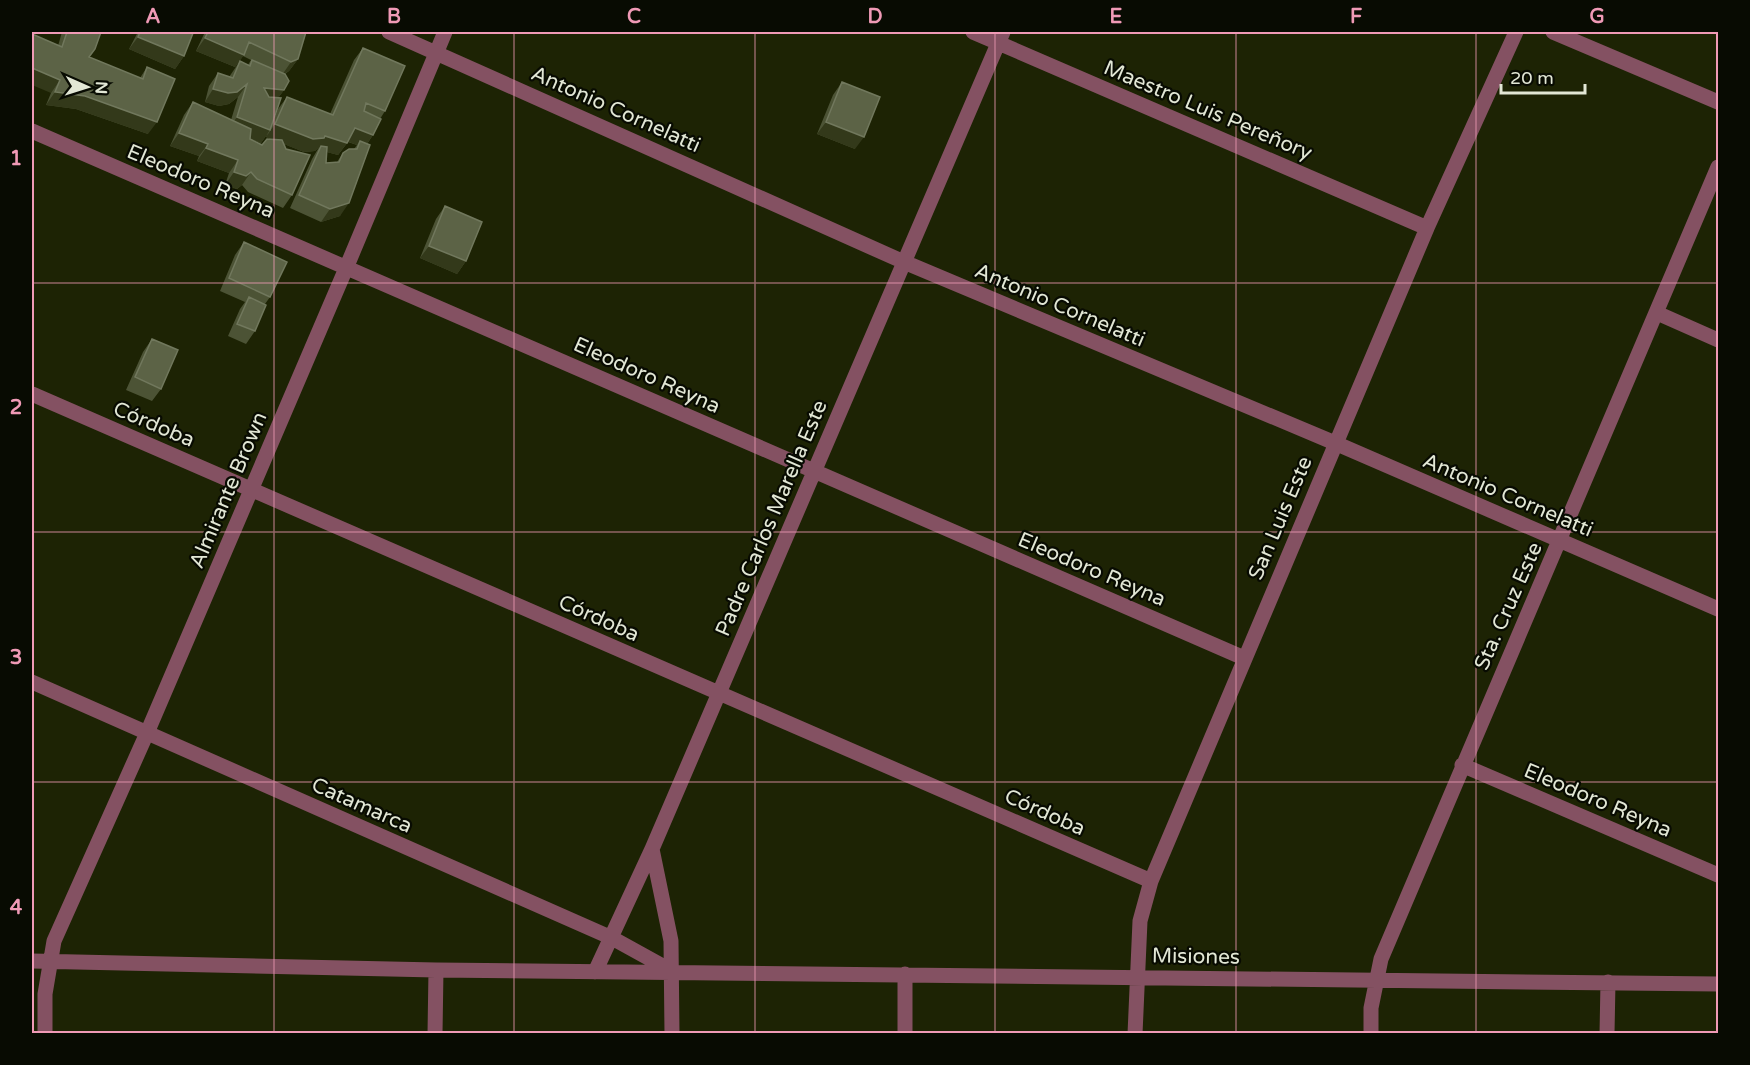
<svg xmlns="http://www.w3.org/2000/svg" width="1750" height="1065" font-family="'Varela Round',sans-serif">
<rect width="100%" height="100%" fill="#1d2304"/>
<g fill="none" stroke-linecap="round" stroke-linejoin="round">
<path stroke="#845162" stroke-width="15" d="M389 32 904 262 1335 443 1718 609
M973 32 1427 228
M1553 32 1718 102
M32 131 1244 658
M1657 313 1718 340
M32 394 1151 881
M32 682 612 938 670 970
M1462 765 1718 875
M32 961 436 970 1718 984
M595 972 652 849
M45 1034V994L54 941 147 733 347 266 445 32
M435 1034 436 970
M672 1034 671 941 652 849 1003 32
M905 1034V974
M1135 1034 1140 921 1151 881 1427 228 1516 32
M1371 1034V1008L1381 959 1718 167
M1607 1034 1608 982"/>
</g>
<path fill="#4c5335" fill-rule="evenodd" d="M62 32H101L89 57 140 78 147 67 148 134 76 109 46 105 51 93 58 46Z
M138 32H191L184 56 175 69 129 49Z
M205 32H305L298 59 289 71 285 74 284 90 278 98 273 122 278 109 287 97 330 114 354 60 363 48 385 111 380 119 373 135 367 144 340 216 321 222 290 208 312 159 318 149H317L315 151 304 152 284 144 292 195 283 208 248 192 242 185 237 189 225 185 229 173 197 161 199 156 170 146 184 115 193 102 231 120 238 97 229 104 219 106 205 102 209 86 218 73 229 77 240 61 248 65 251 60 243 56 235 67 196 51ZM268 133 266 137 273 140 262 145 250 139 261 143ZM348 142 357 145 354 149 343 153 337 162 326 163 327 152 338 155Z
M842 82 855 149 817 134 833 95Z
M445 206 466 261 457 274 420 258 436 219Z
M244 242 270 297 265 304 255 331 246 344 228 336 240 309 245 302 220 291 235 255Z
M152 339 161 389 152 401 126 390 143 352Z"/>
<path fill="#33391a" d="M138 37 184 56 175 69 129 49Z
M205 38 244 55 235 67 196 51Z
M298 59 289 71 282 75 291 62Z
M32 68 60 80 51 93 32 85Z
M247 84 238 97 229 104 219 106 205 102 213 89Z
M264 88 284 90 275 102 255 101Z
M55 92 85 96 157 122 148 134 76 109 46 105Z
M237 117 270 130 261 143 228 129Z
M826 122 864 137 855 149 817 134Z
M275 124 325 136 347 143 338 155 319 150 321 146 318 149H317L315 151 304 152 266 137Z
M355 128 373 135 364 148 360 141 357 145 346 141Z
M179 133 208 144 199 156 170 146Z
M206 148 238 160 229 173 197 161Z
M234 172H251L242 185 237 189 225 185Z
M349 203 340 216 321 222 330 209Z
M429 246 466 261 457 274 420 258Z"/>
<path fill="#5c6346" stroke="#71785d" stroke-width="1.5" d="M67 32H101L95 49 89 57 143 79 147 67 175 79 157 122 85 96 55 92 60 80 32 68V34L62 47Z
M140 32H191L193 33 184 56 138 37Z
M208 32H306L298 59 291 62 249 42 244 55 205 38Z
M363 48 405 66 385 111 366 103 364 111 381 119 373 135 355 128 347 143 325 136 324 138 313 139 275 124 287 97 333 115Z
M252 60 285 74 289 81 284 90 264 88 269 97 281 98 270 130 237 117 247 84 237 92 228 93 213 89 218 73 233 78 240 61 250 66Z
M842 82 880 97 864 137 826 122Z
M193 102 251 129 250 139 262 145 267 139 282 140 286 149 310 155 292 195 257 179 251 172 246 176 234 172 238 160 206 148 208 144 179 133Z
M360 141 370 145 349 203 330 209 299 195 321 146 327 147 326 163 339 162 343 153 349 149H357Z
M445 206 482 222 466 261 429 246Z
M244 242 287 262 270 297 229 278Z
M249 297 266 305 255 331 237 324Z
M152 339 178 350 161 389 135 377Z"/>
<path fill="none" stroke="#f09ab6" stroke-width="1.5" stroke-opacity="0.55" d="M274 32V1034M514 32V1034M755 32V1034M995 32V1034M1236 32V1034M1476 32V1034M32 283H1718M32 532H1718M32 782H1718"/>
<g text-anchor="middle" stroke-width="4.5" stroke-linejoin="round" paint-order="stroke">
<g font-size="21" fill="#e2e7d5" stroke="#080b02">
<text transform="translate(616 109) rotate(24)" y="7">Antonio Cornelatti</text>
<text transform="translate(1208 110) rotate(23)" y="7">Maestro Luis Pereñory</text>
<text transform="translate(201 181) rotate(23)" y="7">Eleodoro Reyna</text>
<text transform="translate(1060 305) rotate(23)" y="7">Antonio Cornelatti</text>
<text transform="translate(647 375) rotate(24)" y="7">Eleodoro Reyna</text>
<text transform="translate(154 424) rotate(23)" y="7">Córdoba</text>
<text transform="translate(228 490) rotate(-67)" y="7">Almirante Brown</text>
<text transform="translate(1508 495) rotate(23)" y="7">Antonio Cornelatti</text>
<text transform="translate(771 518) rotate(-67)" y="7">Padre Carlos Marella Este</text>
<text transform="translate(1280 518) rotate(-67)" y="7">San Luis Este</text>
<text transform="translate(1092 569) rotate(23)" y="7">Eleodoro Reyna</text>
<text transform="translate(1508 606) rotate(-66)" y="7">Sta. Cruz Este</text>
<text transform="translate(599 618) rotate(24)" y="7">Córdoba</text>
<text transform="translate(1598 800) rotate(23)" y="7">Eleodoro Reyna</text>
<text transform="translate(362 805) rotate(24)" y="7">Catamarca</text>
<text transform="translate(1045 812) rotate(24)" y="7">Córdoba</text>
<text transform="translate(1196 956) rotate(1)" y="7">Misiones</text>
</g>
</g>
<rect width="1750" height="1065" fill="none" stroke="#080b02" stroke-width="66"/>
<g transform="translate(87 87) rotate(93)" stroke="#080b02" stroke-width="4.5" paint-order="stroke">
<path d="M0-4.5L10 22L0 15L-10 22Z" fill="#e2e7d5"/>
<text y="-9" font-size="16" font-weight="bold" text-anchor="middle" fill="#e2e7d5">N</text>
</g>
<path d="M1501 84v9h84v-9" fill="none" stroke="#e2e7d5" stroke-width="3"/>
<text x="1510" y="84" font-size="18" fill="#e2e7d5" stroke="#080b02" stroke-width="4.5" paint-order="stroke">20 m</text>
<rect x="33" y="33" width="1684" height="999" fill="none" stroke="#f09ab6" stroke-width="2"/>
<g font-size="20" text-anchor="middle" font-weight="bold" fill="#f09ab6">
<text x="153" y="23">A</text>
<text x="394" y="23">B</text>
<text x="634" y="23">C</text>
<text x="875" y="23">D</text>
<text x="1116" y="23">E</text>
<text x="1356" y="23">F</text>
<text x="1597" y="23">G</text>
<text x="16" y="165">1</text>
<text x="16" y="414">2</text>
<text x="16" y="664">3</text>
<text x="16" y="914">4</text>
</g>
</svg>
